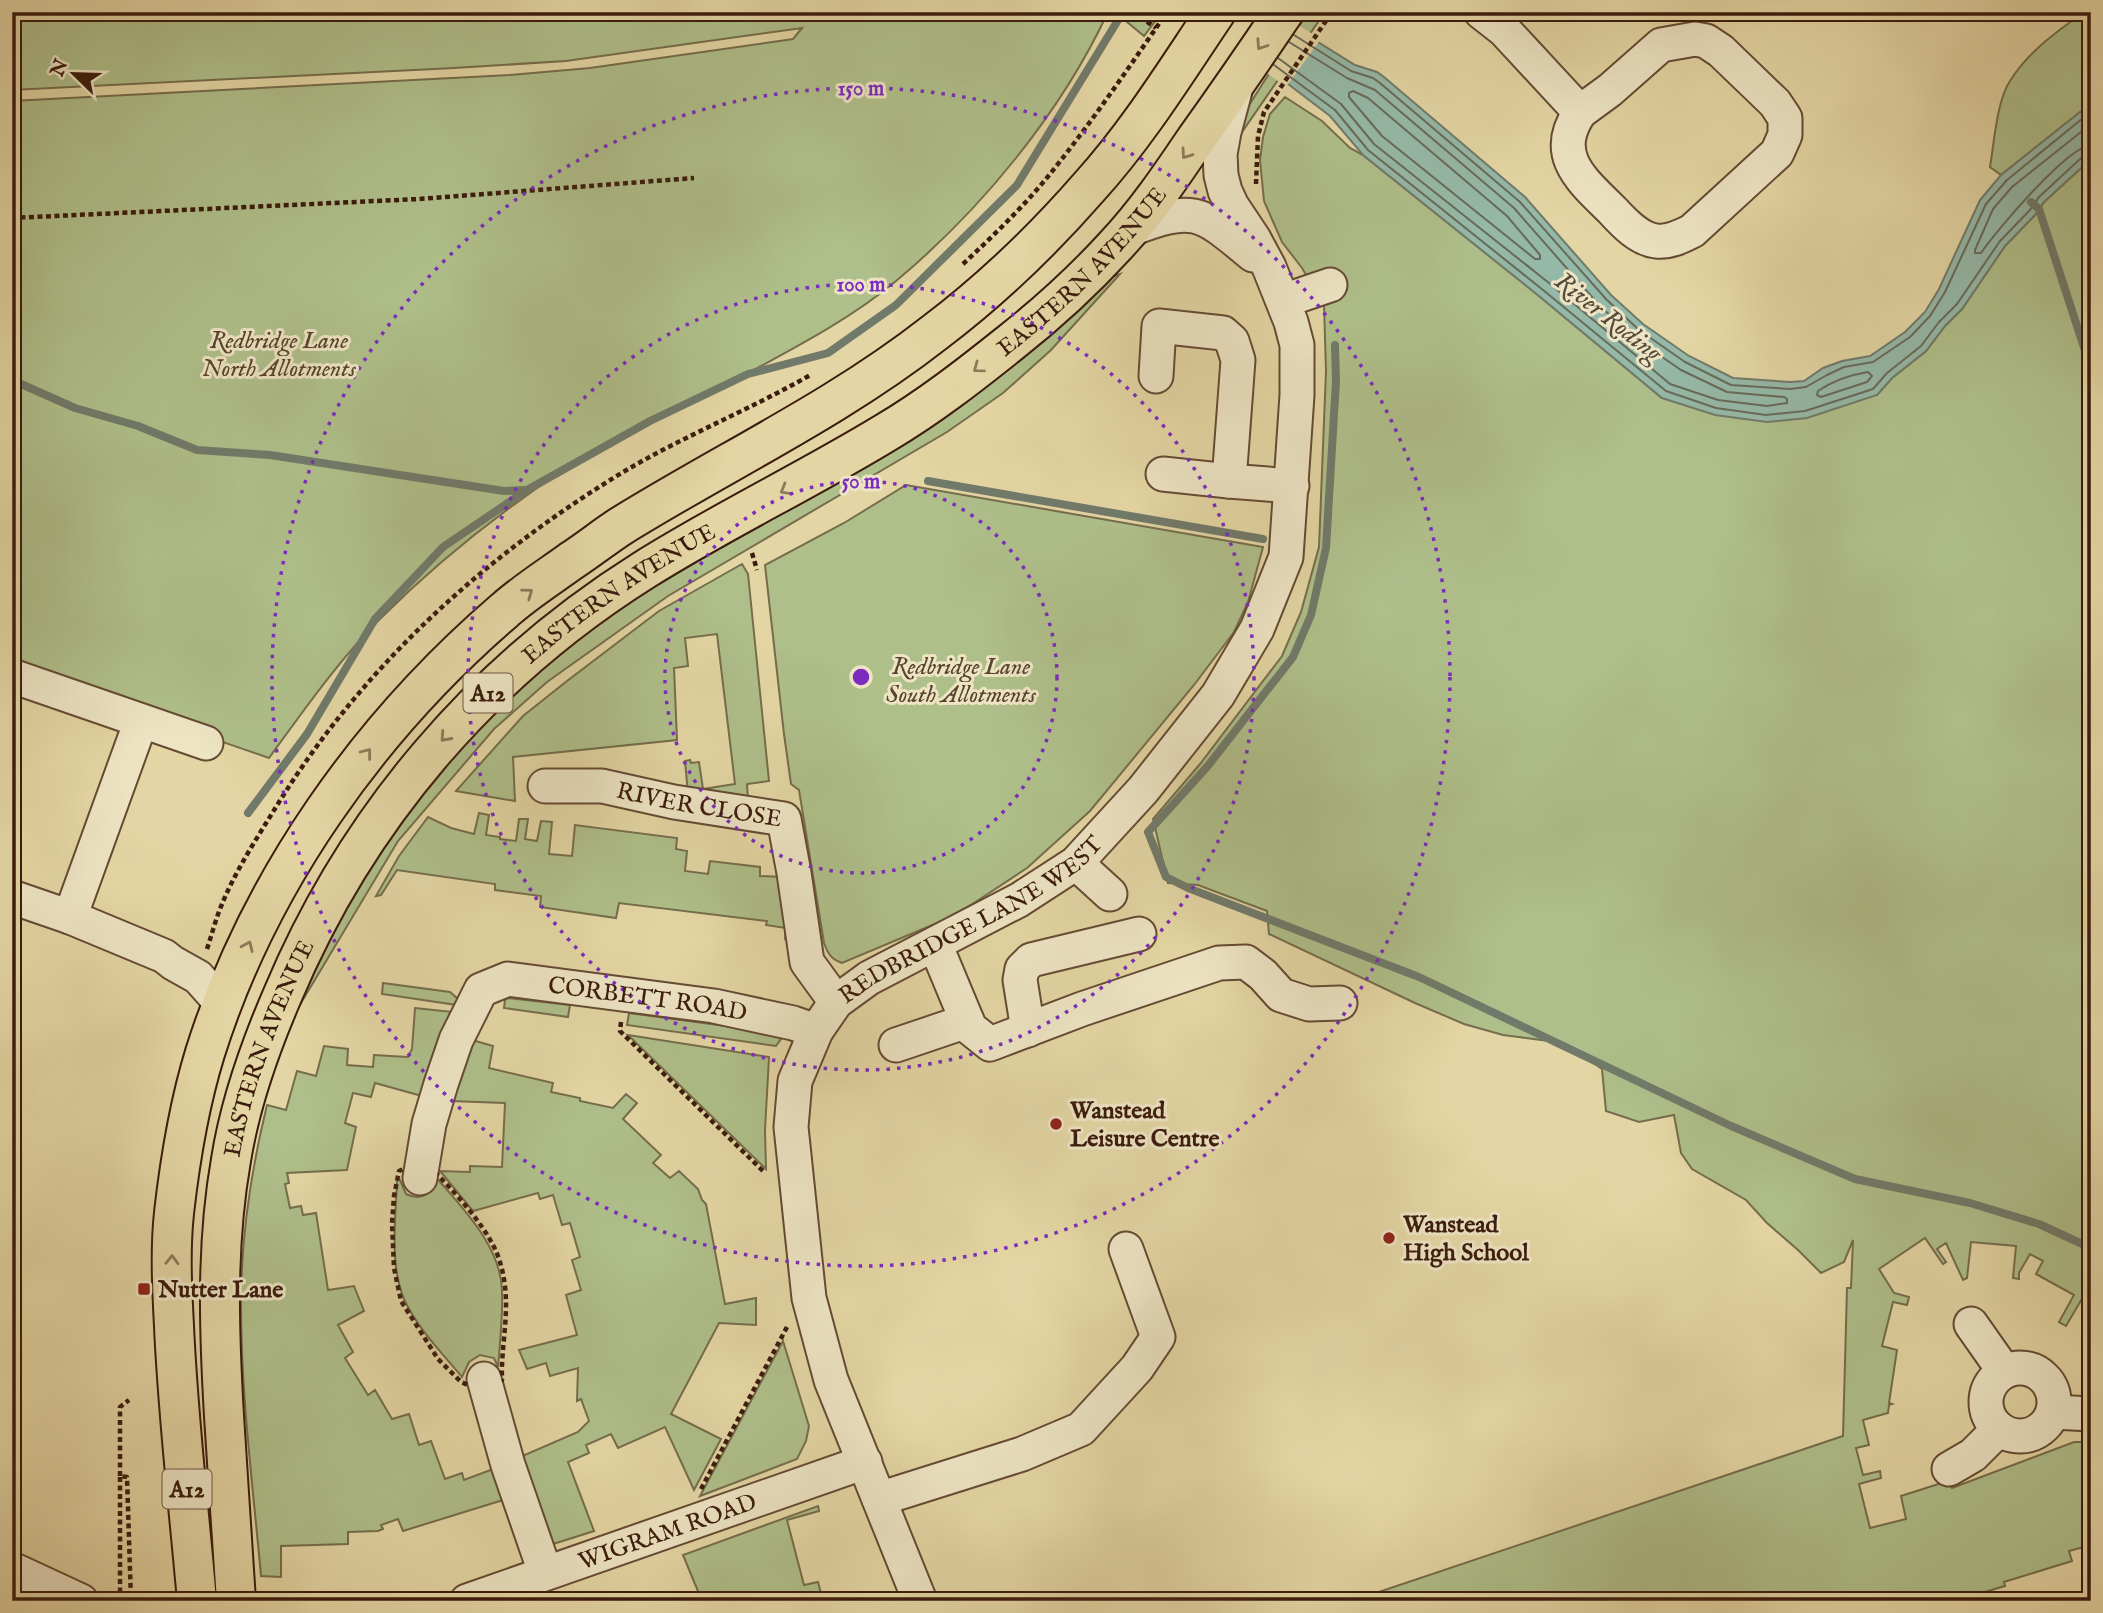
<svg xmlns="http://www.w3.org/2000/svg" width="2103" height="1613" font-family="'IM FELL English',serif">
<rect width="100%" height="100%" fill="#e4d6a4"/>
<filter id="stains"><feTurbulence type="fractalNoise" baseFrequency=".00286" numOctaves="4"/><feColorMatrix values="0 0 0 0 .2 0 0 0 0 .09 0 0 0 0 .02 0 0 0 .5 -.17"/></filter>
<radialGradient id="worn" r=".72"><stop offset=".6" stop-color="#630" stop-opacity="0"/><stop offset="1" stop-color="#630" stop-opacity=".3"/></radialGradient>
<path fill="#afbf8a" stroke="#756d4c" stroke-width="2" d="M12 12H1108C1061 113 981 210 896 281 853 317 800 345 750 372 694 404 631 425 577 461 508 506 438 561 380 619 338 661 304 710 269 758L12 669V101L510 75 590 68 793 39 802 28 566 61 454 68 12 90Z
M1115 12H1162L1144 36Z
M1308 12H1325L1242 132V119L1246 110Z
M2082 12H2091V107L2080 112 2001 175 1990 167C1994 143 1997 100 2010 81 2028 52 2056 32 2083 13Z
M1285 97 1322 121 1350 148 1363 155 1539 296 1662 398 1877 395 1892 378 1926 351 1945 326 1962 309 2005 246 2035 215 2044 202 2091 159V1301L2083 1297 2066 1326 2059 1322 2074 1295 2036 1274 2043 1261 2030 1254 2019 1273V1279L2013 1278 2016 1246 1971 1242 1967 1278 1963 1280 1946 1243 1937 1249 1946 1262 1943 1264 1925 1238 1879 1269 1894 1293 1909 1297 1907 1305 1893 1302 1882 1346 1897 1350 1889 1403 1892 1404 1889 1405 1888 1413 1863 1420 1869 1445 1856 1448 1863 1475 1880 1471 1881 1478 1859 1484 1870 1528 1906 1519 1901 1496 1948 1481 1952 1488 2074 1442H2083L2091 1447V1545L2069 1551 2072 1561 2004 1582 2005 1586 1954 1601H1352L1843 1436 1847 1288H1851L1853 1240 1844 1262 1821 1273 1798 1250 1767 1223 1746 1200 1692 1169 1681 1153 1674 1115 1639 1122 1606 1111 1602 1069 1564 1043 1503 1035 1464 1024 1415 1003 1269 934 1267 911 1198 885 1168 883 1153 819 1200 764 1282 656 1301 612 1319 547 1326 371 1324 305 1302 268 1282 242 1264 201 1260 160 1263 137 1270 114Z
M1120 274 1051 350 1003 393 947 432 668 596 547 682 494 729 398 841 295 1013 361 872 481 718 589 626 1110 277Z
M906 485 1263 547 1248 602 1234 632 1194 685 1090 811 1027 868 971 905 942 921 842 963C831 959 828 954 824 943L799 790 791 784 784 734 765 565 844 523Z
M742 564 748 574 769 781 747 784 748 800 688 794 685 761 690 760 691 763 699 762 703 789 735 784 717 634 685 638 688 666 674 668 677 740 513 757 515 801 456 791 523 716 567 681 659 611Z
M479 813 489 815 486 835 500 837V839L516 841 519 819H528L525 839 537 841 541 821 552 822 549 854 572 856 575 825 677 838 676 849 687 851 685 871 708 874 710 861 760 867V876L783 877 791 940 785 939 786 928 766 925 767 921 619 903 616 918 540 907 541 896 495 890V884L397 870 381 895 376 896 399 856 428 817 451 828 474 834Z
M383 983 450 992 458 999 457 1005 382 994Z
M508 998 570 1005 568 1017 504 1008 505 1000Z
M415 1008 453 1012 422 1096 375 1083 371 1097 353 1093 345 1123 356 1127 347 1170 287 1173 289 1183 285 1184 290 1208 301 1206 303 1215 316 1213 328 1290 354 1286 364 1311 338 1325 353 1352 345 1358 368 1395 375 1390 392 1419 409 1414 419 1445 431 1441 445 1479 462 1473 464 1480 493 1469 503 1500 403 1531 398 1519 381 1525 383 1529 378 1531 348 1532V1544L281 1546V1577L261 1576C253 1486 241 1396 241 1305 241 1238 251 1170 267 1105L286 1110 297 1071 316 1076 324 1046 348 1049 347 1065 373 1067 374 1055 408 1057 412 1049Z
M629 1013 770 1032 781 1039 776 1046 627 1025Z
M628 1035 769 1057 765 1130 766 1169Z
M472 1040 493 1046 489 1068 553 1083 551 1092 580 1098V1101L613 1108 626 1094 637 1103 623 1119 661 1155 653 1163 670 1178 679 1171 698 1189 702 1200 706 1204 725 1304 756 1298V1325L719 1323 671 1414 721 1439 694 1490 665 1427 618 1448 611 1434 586 1445 589 1453 568 1462 594 1531 550 1545 520 1457 578 1432 589 1421 581 1399 577 1401 578 1368 550 1376 546 1363 527 1369 519 1350 577 1335 566 1295 581 1290 572 1260 580 1257 570 1223 562 1225 553 1195 540 1199 538 1193 473 1211 440 1171 470 1172V1166L502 1167 505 1103 450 1101Z
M435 1176C463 1209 501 1246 502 1291 503 1316 500 1342 498 1367L494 1358 480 1355 469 1362 462 1377C442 1353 417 1328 404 1299 389 1263 396 1218 397 1180H400L406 1194C422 1202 433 1193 435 1176Z
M783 1341 809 1426 806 1441 797 1459 700 1496Z
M818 1506 819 1511 787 1520 804 1585 818 1582 823 1601H702L683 1555Z"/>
<path fill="#95b9a8" stroke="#717a6a" stroke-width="2" d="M1270 12 1355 65 1377 72 1384 77 1525 197 1611 295 1643 324 1689 356 1733 378 1790 382 1804 381 1823 368 1842 361 1870 356 1905 332 1925 312 1939 289 1980 200 2001 175 2080 112 2091 107V159L2044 202 2035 215 2005 246 1962 309 1945 326 1926 351 1892 378 1877 395 1807 418 1767 422 1715 415 1662 398 1539 296 1363 155 1330 116 1288 84Z"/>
<path fill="#e4d6a4" d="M1184 12H1277L1321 39 1286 87Z"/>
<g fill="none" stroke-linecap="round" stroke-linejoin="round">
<path stroke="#686a5a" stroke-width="2" d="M1294 35 1351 71 1373 78 1380 83 1520 202 1606 299 1639 330 1685 362 1731 385 1790 389 1806 387 1827 375 1844 367 1873 362 1910 337 1930 316 1945 292 1986 204 2007 180 2083 118 2091 114
M1278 58 1341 104 1374 144 1549 283 1670 384 1718 400 1767 406 1787 403V399L1784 397 1727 392 1681 370 1633 337 1599 305 1514 208 1375 90 1347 78 1289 42
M1274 65 1335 110 1368 150 1543 290 1666 391 1716 408 1766 415 1805 411 1873 389 1887 373 1921 346 1939 322 1957 304 2000 241 2030 210 2039 197 2080 159 2085 155 2091 154
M1353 91 1368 98 1507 216 1540 255V259H1535L1382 136 1349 97V93Z
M2091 124 2012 187 1993 209 1975 250V253H1981C1996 231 2067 147 2091 145
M1868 372 1872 376 1867 382 1821 397 1817 395 1818 391C1834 380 1849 375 1868 372Z"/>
<path stroke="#717a6a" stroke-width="8" d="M2031 202 2039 209 2091 369
M1335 345 1336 381 1326 548 1311 615 1293 657 1207 767 1148 832 1166 877 1188 888 1419 977 1731 1126 1855 1179 1970 1203 2039 1224 2091 1248
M12 380 75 408 138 426 197 450 270 455 504 491 525 490
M928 481 1263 539
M248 813 307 734 375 619 443 547 527 490 650 421 748 374 828 353 896 305 1017 185 1123 12"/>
<g stroke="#654a33" stroke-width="37">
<g id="minor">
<path d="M1481 12 1504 30 1580 112C1550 156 1583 181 1613 211 1624 223 1639 239 1656 241 1669 243 1682 236 1692 231L1777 153 1785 135V118L1775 103 1721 51 1706 41 1695 39 1661 45 1610 90 1580 112"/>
<path d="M1129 230C1195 204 1201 212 1253 255"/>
<path d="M1283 301 1330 285"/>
<path d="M1156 376 1159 326 1223 333 1232 341 1238 360 1229 481 1292 486"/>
<path d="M1163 474 1229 481"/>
<path d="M12 676 206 743"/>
<path id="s1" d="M545 786H602L674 802 784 819 794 873 807 962 836 1002"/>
<path d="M1076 863 1110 894"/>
<path d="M12 897 70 917 164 956 173 963 198 977 222 1004"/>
<path d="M70 917 141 721"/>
<path d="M935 944 970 1028 990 1044 1082 1009 1219 963 1246 962 1263 975 1281 995 1309 1004 1340 1003"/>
<path d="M1028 1030 1020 980 1022 969 1031 960 1139 934"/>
<path d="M896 1045 967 1021"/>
<path id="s2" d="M420 1178 429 1124 441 1084 456 1040 481 990 508 979 714 1006 793 1023 816 1031"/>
<path d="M1971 1324 2004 1371"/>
<circle cx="2020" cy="1402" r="34"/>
<path d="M484 1379 508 1465 545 1572"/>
<path d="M2054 1412 2091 1414"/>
<path d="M1949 1469 1973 1455 1999 1429"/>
<path d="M879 1499 1022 1454 1081 1429 1137 1368 1158 1337 1126 1249"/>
<path d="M12 1569 81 1601"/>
<path id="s3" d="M467 1601 865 1462"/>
<path id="s4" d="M920 1601 831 1380 809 1298 791 1127 795 1081 816 1031 836 1002 869 978 1019 900 1076 863 1143 790 1218 695 1257 629 1286 557 1297 395V345L1291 322 1269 267 1254 239 1232 206 1225 191 1221 175 1220 154 1224 132 1235 91"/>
</g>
</g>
<g stroke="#3b1b0d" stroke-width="42">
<g id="highway">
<path d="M197 1601C189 1509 178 1418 174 1326 172 1288 170 1251 174 1213 180 1160 189 1105 205 1053 259 881 369 727 505 610 525 592 549 577 571 561 588 550 604 537 621 526 726 461 837 409 934 333 991 290 1043 240 1090 186 1138 133 1176 71 1216 12"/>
<path id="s5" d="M236 1601C232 1539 228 1478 224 1416 219 1330 216 1245 231 1160 240 1103 260 1047 283 994 357 818 482 672 644 570 722 521 806 481 885 433 929 407 970 375 1010 343 1048 313 1083 281 1115 246 1146 213 1171 176 1196 139 1226 97 1255 55 1284 12"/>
</g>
</g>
<path stroke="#3b1b0d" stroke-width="4.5" stroke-dasharray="5 3.5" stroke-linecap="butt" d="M1133 12 1156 28
M1256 184 1258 136 1264 112 1332 12
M12 218 419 199 694 178
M2091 223 2089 228 2091 275
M963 264C992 237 1021 209 1046 179 1089 126 1128 69 1167 12
M752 553 757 570
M207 949C212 934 216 918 222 904 236 870 257 838 276 807 360 670 479 561 615 477 678 438 748 411 812 374
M621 1022 620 1031 765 1173
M423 1160C447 1184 479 1217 494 1247 503 1265 506 1286 506 1305 506 1330 501 1355 502 1380L487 1393 461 1382 438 1359 401 1301 394 1268 392 1223 394 1196 399 1171Z
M120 1476V1407L129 1400
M701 1489 787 1327
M120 1601V1476L127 1477 131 1601"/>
<use href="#minor" stroke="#ede4c4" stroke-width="33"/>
<use href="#highway" stroke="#e4d6a4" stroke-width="38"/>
</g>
<defs><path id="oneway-chevron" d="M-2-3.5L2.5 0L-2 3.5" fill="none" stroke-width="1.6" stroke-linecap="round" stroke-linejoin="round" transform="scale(1.75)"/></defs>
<g stroke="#907858">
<use href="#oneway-chevron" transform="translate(1261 45) rotate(124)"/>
<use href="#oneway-chevron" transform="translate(1186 154) rotate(125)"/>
<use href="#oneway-chevron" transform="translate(978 368) rotate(143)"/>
<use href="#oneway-chevron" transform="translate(785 490) rotate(150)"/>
<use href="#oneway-chevron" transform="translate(528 593) rotate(-36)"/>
<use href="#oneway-chevron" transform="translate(445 737) rotate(132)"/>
<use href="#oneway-chevron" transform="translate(367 753) rotate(-52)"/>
<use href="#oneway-chevron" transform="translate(248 946) rotate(-66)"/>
<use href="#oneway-chevron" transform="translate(172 1260) rotate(-88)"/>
</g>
<g fill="none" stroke="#7b2cbf" stroke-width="3.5" stroke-dasharray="3.5 7">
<circle cx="861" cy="677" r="196"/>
<circle cx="861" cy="677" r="393"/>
<circle cx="861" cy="677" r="589"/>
</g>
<g fill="#8f2418" stroke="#ede4c4" stroke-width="2.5">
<circle cx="1056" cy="1124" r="7"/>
<circle cx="1389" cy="1238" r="7"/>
<rect x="137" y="1282" width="14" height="14" rx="3.5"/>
</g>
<g text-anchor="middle" stroke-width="6" stroke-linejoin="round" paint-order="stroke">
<g fill="#ede4c4" stroke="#705744" stroke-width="2">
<rect x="463.5" y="673.5" width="49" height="39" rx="5"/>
<rect x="162.5" y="1469.5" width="49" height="39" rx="5"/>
</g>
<g font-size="23" font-weight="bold" fill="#3b1b0d">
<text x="488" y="701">A12</text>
<text x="187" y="1497">A12</text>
</g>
<g font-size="24" fill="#3b1b0d" stroke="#ede4c4">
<text dy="8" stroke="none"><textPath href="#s5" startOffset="1715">EASTERN AVENUE</textPath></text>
<text dy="8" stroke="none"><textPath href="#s5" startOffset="1148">EASTERN AVENUE</textPath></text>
<text dy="8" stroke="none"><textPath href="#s1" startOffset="156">RIVER CLOSE</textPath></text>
<text dy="8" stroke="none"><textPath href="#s4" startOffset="789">REDBRIDGE LANE WEST</textPath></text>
<text dy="8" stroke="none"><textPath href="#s2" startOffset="369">CORBETT ROAD</textPath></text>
<text dy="8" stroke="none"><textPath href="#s5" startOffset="560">EASTERN AVENUE</textPath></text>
<text dy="8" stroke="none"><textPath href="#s3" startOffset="212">WIGRAM ROAD</textPath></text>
</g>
<g font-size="24" font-style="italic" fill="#58442c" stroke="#ede4c4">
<text x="279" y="348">Redbridge Lane<tspan x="279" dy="28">North Allotments</tspan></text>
<text x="961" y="674">Redbridge Lane<tspan x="961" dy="28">South Allotments</tspan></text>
</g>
<g font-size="24" font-weight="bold" fill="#3b1b0d" stroke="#ede4c4" text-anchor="start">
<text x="1070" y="1118">Wanstead<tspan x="1070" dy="28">Leisure Centre</tspan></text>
<text x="1403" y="1232">Wanstead<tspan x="1403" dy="28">High School</tspan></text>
<text x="158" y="1297">Nutter Lane</text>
</g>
<g font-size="26" font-style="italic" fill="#564a3c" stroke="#ede4c4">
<text transform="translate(1609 316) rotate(38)" y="9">River Roding</text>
</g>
</g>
<circle cx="861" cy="677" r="10" fill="#7b2cbf" stroke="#ede4c4" stroke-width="3.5"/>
<g font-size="21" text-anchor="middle" font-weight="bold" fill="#7b2cbf" stroke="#ede4c4" stroke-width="6" stroke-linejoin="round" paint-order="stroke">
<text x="861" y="95">150 m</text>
<text x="861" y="291">100 m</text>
<text x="861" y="488">50 m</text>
</g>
<rect width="2103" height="1613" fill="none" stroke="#e4d6a4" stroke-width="42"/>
<rect x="14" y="14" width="2075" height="1585" fill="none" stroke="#3b1b0d" stroke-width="3.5"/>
<rect x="21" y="21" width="2061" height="1571" fill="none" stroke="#3b1b0d" stroke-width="2"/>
<g transform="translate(74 74) rotate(293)" stroke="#ede4c4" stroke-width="5" paint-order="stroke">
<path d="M0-5L12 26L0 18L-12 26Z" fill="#3b1b0d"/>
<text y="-10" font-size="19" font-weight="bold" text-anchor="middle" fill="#3b1b0d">N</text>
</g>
<rect width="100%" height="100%" filter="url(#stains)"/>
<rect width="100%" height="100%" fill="url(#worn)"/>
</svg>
